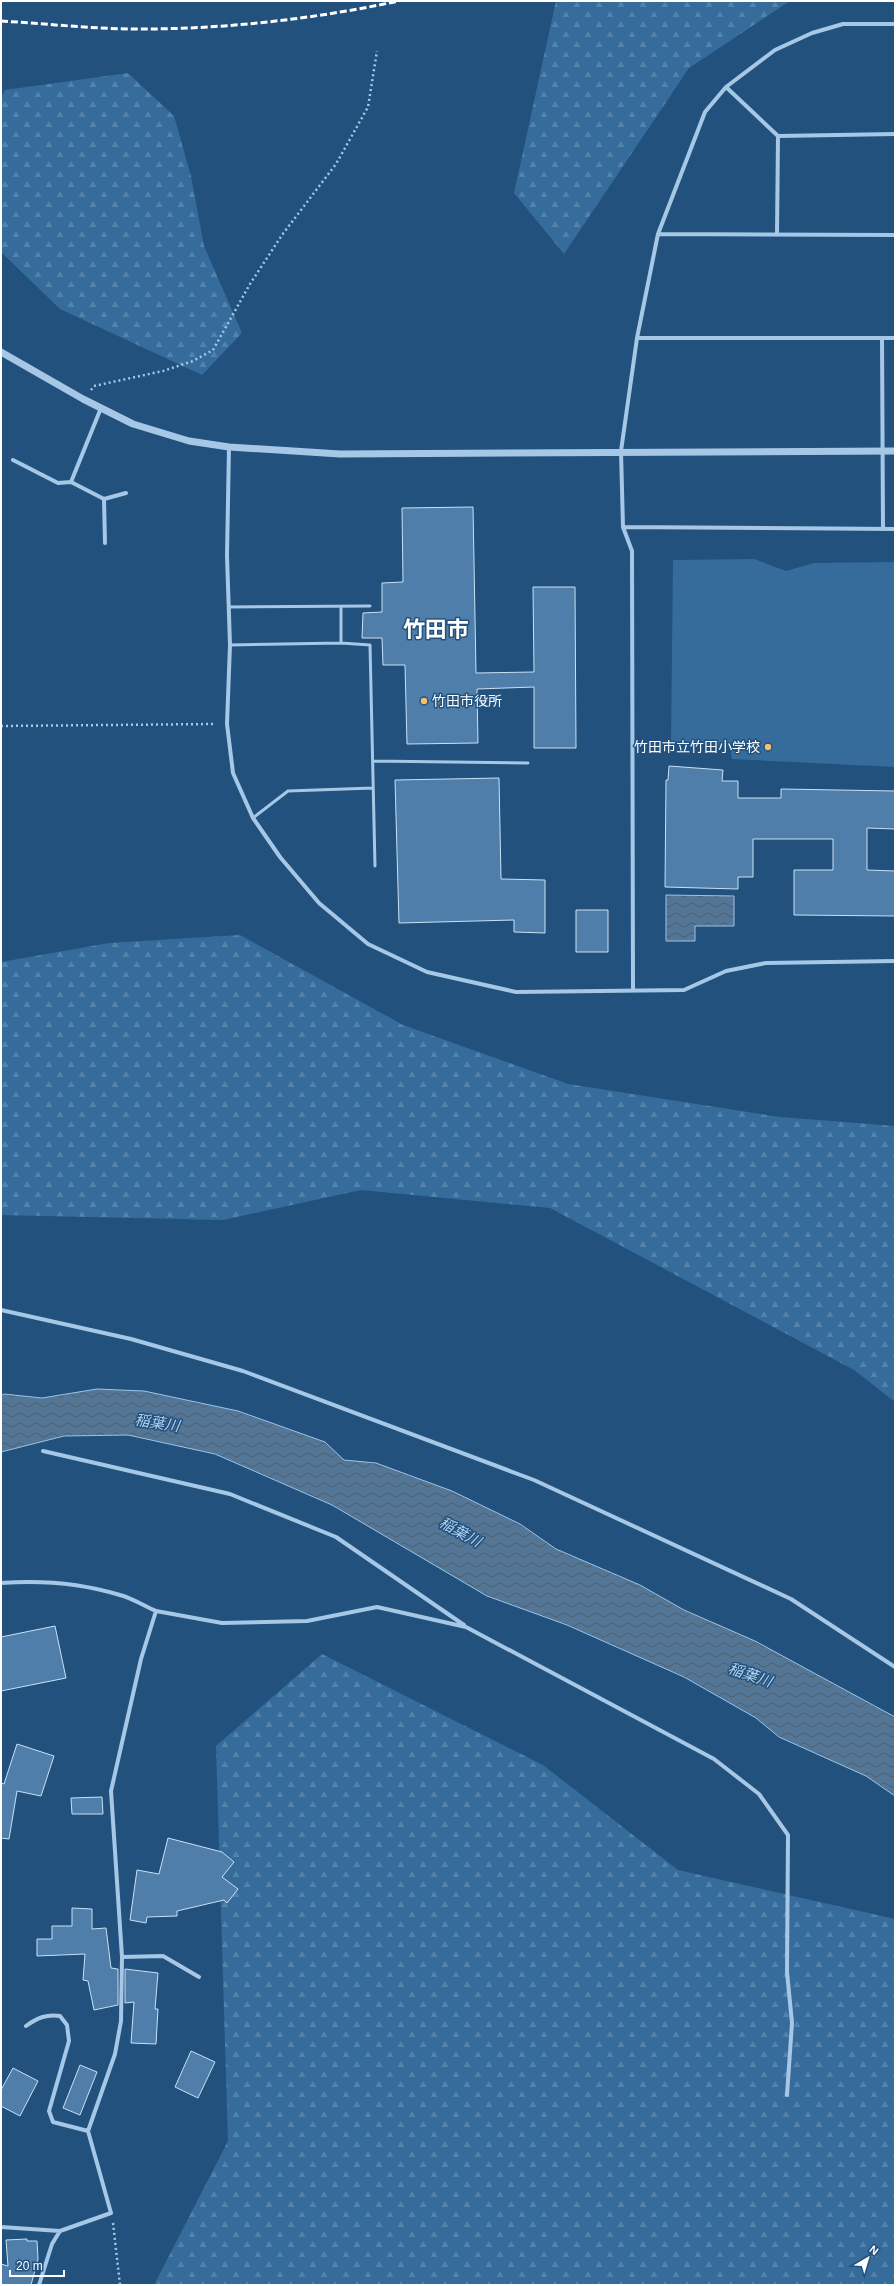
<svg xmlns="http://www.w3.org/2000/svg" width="896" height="2286" font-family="Arial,'Noto Sans JP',sans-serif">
<defs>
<pattern id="forest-firs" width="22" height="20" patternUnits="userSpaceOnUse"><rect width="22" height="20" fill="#356c9c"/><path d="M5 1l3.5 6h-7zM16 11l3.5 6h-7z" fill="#5382ab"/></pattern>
<pattern id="water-waves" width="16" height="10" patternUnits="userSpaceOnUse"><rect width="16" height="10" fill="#537696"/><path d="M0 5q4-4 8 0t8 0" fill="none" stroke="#4f5f6d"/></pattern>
</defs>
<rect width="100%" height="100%" fill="#22517e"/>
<path fill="#356c9c" d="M754 559 786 571 814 563 895 562V767L732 759 730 747 671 742 673 560Z"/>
<path fill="url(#forest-firs)" d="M556 1H790L689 68 564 254 514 193Z
M128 73 174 116 191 176 204 246 242 333 202 375 60 309 1 252V97L5 90Z
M240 935 403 1025 568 1084 780 1117 895 1126V1402L854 1370 550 1208 361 1190 223 1220 1 1215V962L109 943Z
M322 1654 543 1765 678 1870 895 1919V2285H154L228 2141 216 1746Z"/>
<path fill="url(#water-waves)" stroke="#9ac4e8" d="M666 895 734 896V926H695V941H666Z
M97 1389 144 1391 238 1411 325 1442 344 1460 376 1463 452 1491 520 1524 556 1549 640 1585 684 1610 755 1641 895 1717V1796L866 1776 779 1737 756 1718 684 1677 567 1625 487 1596 332 1505 215 1454 128 1435 64 1436 1 1452V1396L4 1394 42 1398Z"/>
<path fill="#4e7ea9" stroke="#c9e1f5" d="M473 507 476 673 534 672 533 587H575L576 748H534V687L477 689 478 743 407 744 405 665H383L382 638H362L363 613 382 612V583L403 582 402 508Z
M669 766 723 770 722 781H738V798H781V789L895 791V829L867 828V870L895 871V916L794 915V870H833V839H753V877H738V889L665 887 666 780H668Z
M499 778 501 879 545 880V933L514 932V920L399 923 395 780Z
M576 910H608V952H576Z
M55 1626 66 1678 1 1691V1637Z
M17 1744 54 1756 41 1796 17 1791 9 1839 1 1838V1783L4 1784Z
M102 1797 103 1814H72L71 1798Z
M168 1838 222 1852 234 1862 222 1877 238 1889 227 1903 224 1900 177 1911V1916L147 1917 146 1923 130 1920 137 1870 159 1874Z
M72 1908 92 1909V1929L106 1928 111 1968 118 1969V2005L94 2010 88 1981 83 1980 85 1954 37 1956V1939H52V1926H72Z
M125 1969 158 1973 155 2009H158L156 2044 131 2043 134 2002 125 2003Z
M191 2051 215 2062 198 2098 175 2087Z
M80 2065 97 2072 80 2115 63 2108Z
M13 2068 38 2081 20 2116 1 2106V2090Z
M27 2239V2241H37L38 2259 31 2285H1V2264L8 2266 6 2240Z"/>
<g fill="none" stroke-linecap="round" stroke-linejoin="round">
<path stroke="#a6c8e6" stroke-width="2.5" stroke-dasharray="2 3" stroke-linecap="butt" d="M91 390 94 386 163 371 193 361 213 350 250 284 282 235 336 164 368 107 377 51
M1 726 216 724
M113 2223 120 2285"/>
<path stroke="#a6c8e6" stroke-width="3" d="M229 607 370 606
M341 607V643
M230 645 341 643 370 645 375 866
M373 761 528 763
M253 818 288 791 373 788"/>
<path stroke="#a6c8e6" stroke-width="4" d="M726 87 778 136 895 134
M658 234 895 235
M777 234 778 136
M637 338H895
M882 338 883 529
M229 447 227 556 230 645 227 724 233 773 253 818 280 857 319 903 368 944 427 972 516 992 684 990 726 971 766 963 895 961
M13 460 58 483 71 482 101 408
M71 482 104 499 126 493
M104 499 105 543
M623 527 895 529
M633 990 632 551 623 527 621 451 637 338 658 234 705 112 726 87 775 50 812 33 843 24H895
M1 1310 131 1339 243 1371 534 1480 791 1599 895 1667
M43 1451 230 1494 336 1537 464 1625
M1 1583C41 1580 81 1583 120 1595 132 1598 144 1606 156 1611L141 1659 111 1791 122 1957 121 2021 115 2054 88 2131 111 2213 60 2231 1 2227
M156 1611 222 1623 307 1621 377 1607 466 1627 714 1759 759 1794 788 1835 787 1972 792 2023 787 2095
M122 1957 163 1956 199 1977
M26 2026C37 2018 46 2014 60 2016L67 2025 69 2041 49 2111 53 2122 88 2131
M39 2285 52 2244 60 2231"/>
<path stroke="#a6c8e6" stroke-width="7" d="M1 352 83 399 133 424 189 441 229 447 340 454 895 451"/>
<path stroke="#fff" stroke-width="3" stroke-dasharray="7 3" stroke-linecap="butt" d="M1 21C51 24 102 30 152 29 235 28 318 18 399 1"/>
</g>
<g fill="#f3bf68" stroke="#22517e" stroke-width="1.5">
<circle cx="424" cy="701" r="4"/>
<circle cx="768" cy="747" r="4"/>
</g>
<g text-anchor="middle" stroke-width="3" stroke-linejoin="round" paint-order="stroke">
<g font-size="14" fill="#fff" stroke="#22517e" text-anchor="start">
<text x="432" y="706">竹田市役所</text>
<text x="760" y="752" text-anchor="end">竹田市立竹田小学校</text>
</g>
<g font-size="15" font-style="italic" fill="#b1d2ee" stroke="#22517e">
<text transform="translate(157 1423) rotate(9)" y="5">稲葉川</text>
<text transform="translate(460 1532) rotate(29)" y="5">稲葉川</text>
<text transform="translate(750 1675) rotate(19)" y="5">稲葉川</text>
</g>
<g font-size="22" font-weight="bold" fill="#fff" stroke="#22517e">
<text x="436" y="637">竹田市</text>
</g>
</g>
<rect width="896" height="2286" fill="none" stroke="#ffffff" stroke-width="4"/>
<g transform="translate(868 2258) rotate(38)" stroke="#22517e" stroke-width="3" paint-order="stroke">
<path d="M0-3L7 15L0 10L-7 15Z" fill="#ffffff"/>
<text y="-6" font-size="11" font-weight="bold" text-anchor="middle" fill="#ffffff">N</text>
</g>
<path d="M10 2270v6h54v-6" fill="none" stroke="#ffffff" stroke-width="2"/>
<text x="16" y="2270" font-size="12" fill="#ffffff" stroke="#22517e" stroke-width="3" paint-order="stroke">20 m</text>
</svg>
